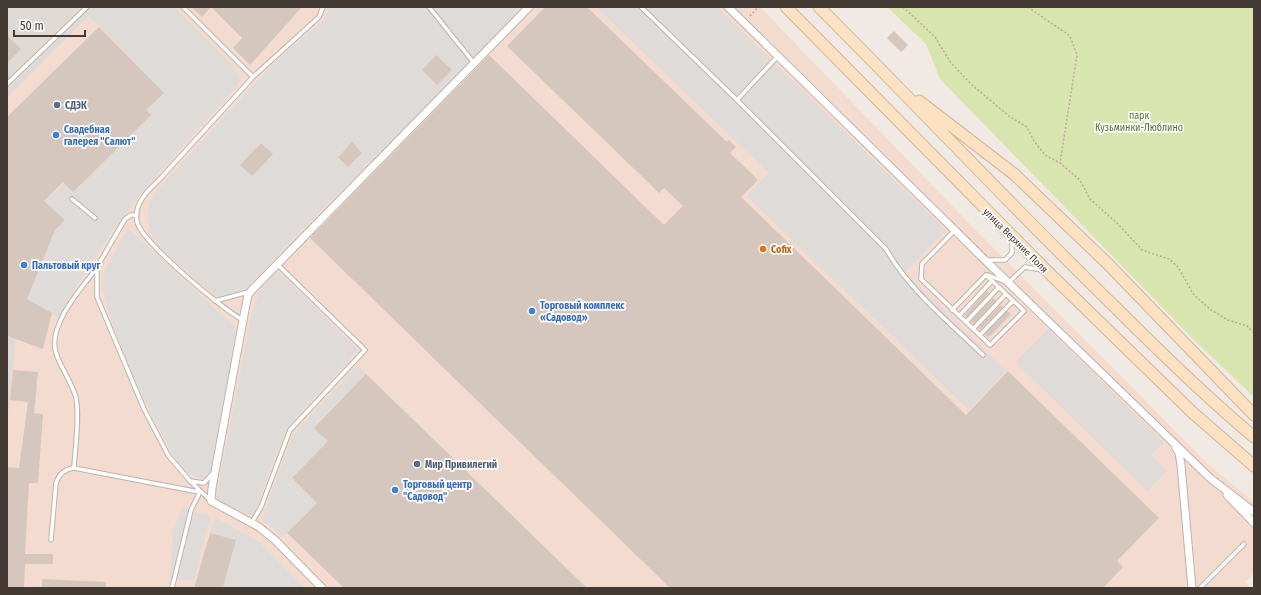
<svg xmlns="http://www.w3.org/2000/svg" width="1261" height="595" font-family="'Fira Sans Condensed',sans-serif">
<rect width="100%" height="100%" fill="#f1eae4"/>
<path fill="#f3dccf" d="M98 7H760L962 216 1208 464 1254 502V573L1245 582 1251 588H7V425L10 337 7 334V98Z"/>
<path fill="#e0dad6" d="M7 7H98L7 98Z
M7 334 16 339 7 425Z"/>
<path fill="#d8e5ae" d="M887 7H1254V397L1195 341 940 79 926 44Z"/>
<path fill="#dfdbd9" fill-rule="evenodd" d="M98 7H174L233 66 240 80 237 87 147 186 112 232 76 287 58 318 27 299 55 230 65 220 44 201 164 93 89 16Z
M330 7 517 8 512 20 300 232 241 294 229 301 215 296 159 247 152 237 146 219 150 202 159 188 252 86 288 50 323 21ZM436 56 451 70 437 85 422 70ZM260 143 272 154 252 176 240 165ZM352 143 362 153 348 167 338 156Z
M596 7H717L946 230 905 272 1006 371 969 410 746 196 769 173Z
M128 228 234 326 237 339 208 484 183 470 165 440 136 384 114 328 102 290 103 274Z
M278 271 358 350 286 429 254 515 247 514 216 499 252 312 259 292Z
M1048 329 1164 442 1151 455 1167 471 1147 491 1015 362Z
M357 365 366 374 314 427 328 441 292 478 317 503 283 537 262 520 290 441 297 431Z
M182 508 210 516 194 580H170L173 531Z
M216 518 259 542 305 588H223L236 541 210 533Z"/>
<path fill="#d5c7bd" d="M191 7H302L250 65 233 48 242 38 211 7 202 17Z
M545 7H587L727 142 729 140 736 147 730 153 758 180 741 197 966 415 1008 371 1159 518 1117 561 1123 567 1103 588H670L310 238 489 55 664 225 683 206 664 188 659 193 507 46Z
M99 27 164 93 146 110 151 115 73 192 63 182 44 201 65 220 55 230 27 299 52 313 43 349 10 337 7 334V117Z
M894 31 908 45 901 52 887 38Z
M7 35 21 49 7 63Z
M436 55 452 70 437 85 422 70Z
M352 142 362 153 348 167 338 157Z
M261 143 273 154 252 176 240 165Z
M987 291 989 293 967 317 965 315Z
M993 298 996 300 974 324 971 321Z
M1000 305 1003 307 980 330 978 328Z
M1007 311 1011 314 988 338 985 334Z
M13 370 38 372 34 413 43 414 38 483H29L25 554H53V564H25L24 588H7V467L19 468 28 402 10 400Z
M366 374 587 588H344L287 533 317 503 292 478 328 441 314 428Z
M210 533 236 540 223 588H194Z
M42 579 106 582V588H42Z"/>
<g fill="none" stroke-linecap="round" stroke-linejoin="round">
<g stroke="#bfb3aa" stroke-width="5.5">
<path id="service" d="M183 7 253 77
M429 7 474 63
M641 7 737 100 886 249C910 291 949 322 983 355
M7 84 87 7
M737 100 778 56
M72 199 95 218
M137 215H131L125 219 97 267V297L144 409 168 455 190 481 211 501
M955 230 922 264 921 279 990 345 1024 311 986 275
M986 260H1005L1012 253V240
M988 275 1008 283 1025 267 1042 270
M215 301 248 292
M952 310 986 275
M959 316 992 281
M243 320C223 310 142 242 137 222 133 205 147 191 158 181L253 77 319 17 323 7
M966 322 999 287
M973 329 1006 294
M980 335 1013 301
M74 468C75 447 80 418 76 398 72 382 61 369 56 353 47 326 82 287 97 268
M190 481 204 483 213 473
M252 522 261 507 290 430 365 350 277 264
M51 540 56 483C59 474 64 469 74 468L199 492
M172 588 191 510 200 492
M1200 588 1244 544"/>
</g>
<g stroke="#bfb3aa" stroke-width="9">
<path id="minor" d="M728 7 984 259 1210 478 1254 512
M1176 448 1179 453 1181 465 1192 588
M1227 495 1254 523
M322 588 275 540 259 527 211 501 212 488 243 320 248 295 252 290 529 7"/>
</g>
<g stroke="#d3b697" stroke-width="13">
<path id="secondary" d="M786 7 1047 271 1193 413 1254 466
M819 7C918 106 1014 209 1115 307 1160 352 1205 396 1254 437
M919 101 1014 174 1107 263 1254 415"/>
</g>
<path stroke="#bda999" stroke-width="1.5" stroke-dasharray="2 2" stroke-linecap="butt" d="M903 7 935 37 951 63 972 85 1009 116 1027 127 1034 141 1045 155 1060 163 1080 180 1090 199 1119 225 1142 250 1169 259 1178 267 1194 295 1211 310 1228 320 1247 326 1254 333
M1028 7 1070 36 1077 55 1060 163
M750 16 758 7"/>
<use href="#service" stroke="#fff" stroke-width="3.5"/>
<use href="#minor" stroke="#fff" stroke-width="7"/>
<use href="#secondary" stroke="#fce2c3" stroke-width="11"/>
</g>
<g fill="#5c6f8a" stroke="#fff" stroke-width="1.5">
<circle cx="57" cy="105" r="4"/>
<circle cx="417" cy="464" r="4"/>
</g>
<g fill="#3f7fe0" stroke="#fff" stroke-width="1.5">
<circle cx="56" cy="135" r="4"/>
<circle cx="24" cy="265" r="4"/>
<circle cx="532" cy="311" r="4"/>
<circle cx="395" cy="490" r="4"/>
</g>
<circle fill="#e8710a" stroke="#fff" stroke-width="1.5" cx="763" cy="249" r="4"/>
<g text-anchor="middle" stroke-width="3.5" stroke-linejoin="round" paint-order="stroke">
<g font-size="10" font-weight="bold" fill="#4e5e75" stroke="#fff" text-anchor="start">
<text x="65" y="109">СДЭК</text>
<text x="425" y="468">Мир Привилегий</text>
</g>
<g font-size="10" fill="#55722a" stroke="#fff">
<text x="1139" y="119">парк<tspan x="1139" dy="12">Кузьминки-Люблино</tspan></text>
</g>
<g font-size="10" font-weight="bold" fill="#366cbe" stroke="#fff" text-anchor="start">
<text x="64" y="133">Свадебная<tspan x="64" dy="12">галерея "Салют"</tspan></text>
<text x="32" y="269">Пальтовый круг</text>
<text x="540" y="309">Торговый комплекс<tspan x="540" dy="12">«Садовод»</tspan></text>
<text x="403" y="488">Торговый центр<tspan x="403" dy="12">"Садовод"</tspan></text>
</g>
<g font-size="10" fill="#433a34" stroke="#fff">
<text transform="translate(1016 240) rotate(45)" y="4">улица Верхние Поля</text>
</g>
<g font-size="10" font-weight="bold" fill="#c56008" stroke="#fff" text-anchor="start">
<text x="771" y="253">Cofix</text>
</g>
</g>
<rect width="1261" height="595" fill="none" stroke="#433a34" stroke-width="16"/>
<path d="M14 30v6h71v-6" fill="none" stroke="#433a34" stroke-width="2"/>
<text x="20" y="30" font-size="12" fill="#433a34" stroke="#ffffff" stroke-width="3" paint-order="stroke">50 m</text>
</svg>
